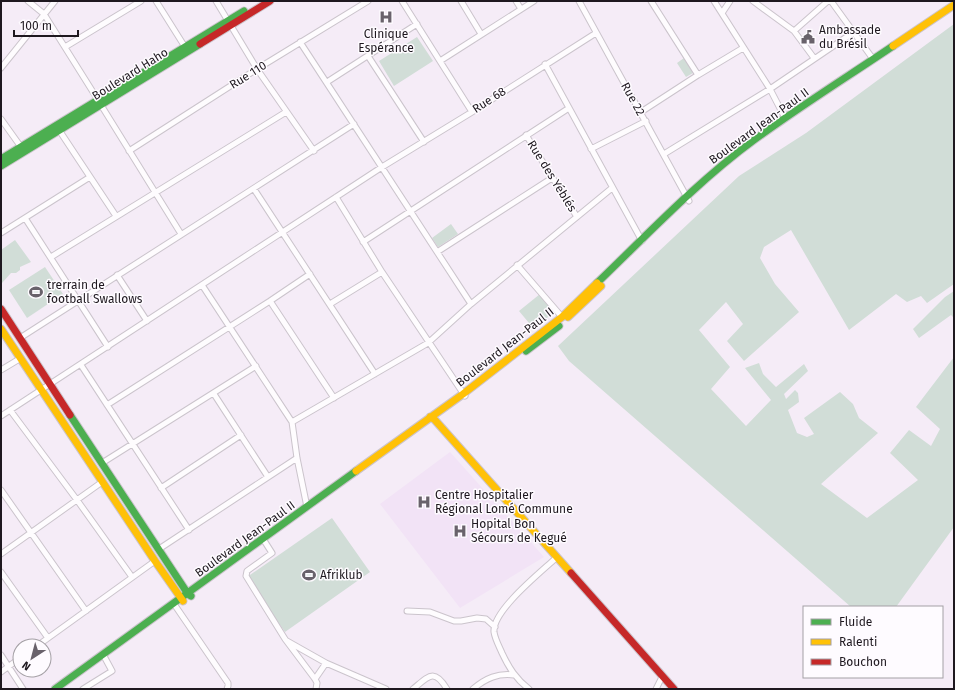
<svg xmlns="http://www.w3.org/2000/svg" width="955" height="690" font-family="'Fira Sans',sans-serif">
<rect width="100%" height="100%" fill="#f5ecf7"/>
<path fill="#f2e3f6" d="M450 452 544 557 460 608 380 504Z"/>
<path fill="#d1ddd7" d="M954 24V284L927 303 921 296 907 302 896 294 849 330 791 230 764 247 760 258 775 284 799 312 744 361 727 341 743 324 726 302 699 330 730 367 711 389 746 426 771 400 745 368 759 363 763 374 776 387 804 364 808 371 784 394 786 399 795 390 798 393 799 402 788 410 797 433 807 437 814 434 804 418 840 392 853 404 859 418 878 433 821 484 867 518 918 480 890 453 909 430 931 446 940 429 916 407 954 357V527L896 607H851L569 361 558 346 739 176 806 133Z
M417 37 433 61 394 86 379 61Z
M684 58 693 73 686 77 677 63Z
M451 224 458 234 438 247 432 238Z
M15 240 31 262 20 267V270L16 273H11L2 283 1 250Z
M45 267 63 294 27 318 9 290Z
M954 291V318L951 315 919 338 913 329 945 297Z
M540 294 555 311 534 329 519 311Z
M332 518 370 572 285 632 247 577Z"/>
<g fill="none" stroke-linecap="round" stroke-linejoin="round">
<g stroke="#cbc4cc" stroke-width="7">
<path id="street" d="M28 1 44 14 98 100
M156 1 185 47
M216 1 257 69 314 151
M402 1 472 112
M461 1 481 34
M516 1 521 9
M579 1 689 201
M651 1 698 75
M714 1 770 89 785 118
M753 1 794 31 814 58
M831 1 873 59
M722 13 730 1
M794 31 828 1
M300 42 471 304
M65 47 141 1
M368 56 424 142
M440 61 534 1
M545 64 642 241
M1 68 55 1
M327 82 417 24
M101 105 181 234
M641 112 698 75 743 48
M1 119 21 147
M59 130 116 216
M526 135 577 217
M591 149 646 121
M129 151 257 69 368 1
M664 154 770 89 854 32
M254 189 375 374
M336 197 382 272 465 396
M25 218 108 347
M1 233 90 177
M363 242 569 108
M437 252 552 178
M51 257 286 112
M517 265 562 317
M117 275 147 321
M202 285 292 422 297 458 307 507
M270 301 334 398
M330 304 382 272
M20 338 354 124
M81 365 189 530
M1 370 21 358
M214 394 268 477
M107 405 270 301 310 274
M10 410 77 500 132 577
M1 416 382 167 472 112 596 33
M292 422 428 343 471 304 612 188
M102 463 256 366
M161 488 241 435
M1 490 86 611
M265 542 272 553 247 571 246 576 285 639 315 679 317 683 316 689
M159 549 297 458
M1 554 102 482
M1 572 48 638
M174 604 228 683V686L227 689
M407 611 430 612 454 621H461L477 618 486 619 495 627
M287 641 326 663 386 689
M37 646 155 561
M1 655 23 689
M1 672 20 658
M315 679 326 663
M83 689 112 671 105 658
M413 689C429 676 434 668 447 689
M473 689C486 678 498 673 514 675
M529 689C516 679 509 668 502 653 499 646 495 639 494 632 492 611 541 572 556 558
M656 689 662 677"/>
</g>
<g stroke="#cbc4cc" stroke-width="9">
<path id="fast" d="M1 159 244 11
M1 166 200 44
M597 283C648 234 697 182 754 140 799 107 847 77 893 46
M526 351 559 326
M70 415 188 594 191 596
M55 689 356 471"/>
</g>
<g stroke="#cbc4cc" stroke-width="9">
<path id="slow" d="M893 46 954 5
M568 317 601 286
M1 329 155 561 183 601
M430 417 434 419 571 573
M356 471 463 394 562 317 597 283"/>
</g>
<g stroke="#cbc4cc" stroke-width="9">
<path id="jam" d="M200 44 270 1
M1 309 70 415
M571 573 674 689"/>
</g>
<use href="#street" stroke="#fefcfe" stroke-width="5"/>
<use href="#fast" stroke="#4caf50" stroke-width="7"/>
<use href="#slow" stroke="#ffc107" stroke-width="7"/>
<use href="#jam" stroke="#c62828" stroke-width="7"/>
</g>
<defs>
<g id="hospital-bare" transform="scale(1.08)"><path d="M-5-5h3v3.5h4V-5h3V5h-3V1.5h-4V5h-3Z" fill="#69626b" stroke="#fefbff" stroke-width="2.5" paint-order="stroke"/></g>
<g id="civic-bare" transform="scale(1.08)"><path d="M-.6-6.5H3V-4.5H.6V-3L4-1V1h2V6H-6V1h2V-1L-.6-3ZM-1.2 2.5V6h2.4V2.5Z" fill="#69626b" stroke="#fefbff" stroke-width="2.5" paint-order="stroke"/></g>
<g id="stadium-bare" transform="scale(1.08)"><path d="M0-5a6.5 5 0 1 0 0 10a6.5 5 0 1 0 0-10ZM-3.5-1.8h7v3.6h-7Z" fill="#69626b" stroke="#fefbff" stroke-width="2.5" paint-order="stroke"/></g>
</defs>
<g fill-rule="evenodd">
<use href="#hospital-bare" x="386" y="17"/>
<use href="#civic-bare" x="808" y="37"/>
<use href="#stadium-bare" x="36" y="292"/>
<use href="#hospital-bare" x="424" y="502"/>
<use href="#hospital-bare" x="460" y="531"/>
<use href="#stadium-bare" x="309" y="575"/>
</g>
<g text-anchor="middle" stroke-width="3" stroke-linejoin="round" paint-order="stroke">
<g font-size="12" fill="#1e181f" stroke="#fefbff" text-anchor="start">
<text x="819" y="34">Ambassade<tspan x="819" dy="14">du Brésil</tspan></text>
<text x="386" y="38" text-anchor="middle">Clinique<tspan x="386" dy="14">Espérance</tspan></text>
<text x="47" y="289">trerrain de<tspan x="47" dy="14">football Swallows</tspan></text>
<text x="435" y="499">Centre Hospitalier<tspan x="435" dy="14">Régional Lomé Commune</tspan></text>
<text x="471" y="528">Hopital Bon<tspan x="471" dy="14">Sécours de Kegué</tspan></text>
<text x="320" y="579">Afriklub</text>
</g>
<g font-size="12" fill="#1e181f" stroke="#fefbff">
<text transform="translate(130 74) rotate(-32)" y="4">Boulevard Haho</text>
<text transform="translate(248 75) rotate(-32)" y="4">Rue 110</text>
<text transform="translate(633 99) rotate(61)" y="4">Rue 22</text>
<text transform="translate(489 100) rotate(-33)" y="4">Rue 68</text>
<text transform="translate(759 126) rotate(-36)" y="4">Boulevard Jean-Paul II</text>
<text transform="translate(552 176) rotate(58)" y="4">Rue des Yéblés</text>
<text transform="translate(505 347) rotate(-38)" y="4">Boulevard Jean-Paul II</text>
<text transform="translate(245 539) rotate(-36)" y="4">Boulevard Jean-Paul II</text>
</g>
</g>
<rect width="955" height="690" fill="none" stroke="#1e181f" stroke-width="4"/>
<rect x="803" y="606" width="140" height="72" fill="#fefbff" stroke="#a4a0a5"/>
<rect x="811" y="619" width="20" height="6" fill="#4caf50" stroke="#a4a0a5"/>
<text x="839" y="626" font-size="12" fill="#1e181f">Fluide</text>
<rect x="811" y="639" width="20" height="6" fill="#ffc107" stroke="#a4a0a5"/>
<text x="839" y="646" font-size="12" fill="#1e181f">Ralenti</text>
<rect x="811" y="659" width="20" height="6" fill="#c62828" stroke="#a4a0a5"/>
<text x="839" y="666" font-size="12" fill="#1e181f">Bouchon</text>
<g transform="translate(32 658) rotate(216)"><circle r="19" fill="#fefbff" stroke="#a4a0a5"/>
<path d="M0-3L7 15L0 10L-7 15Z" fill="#69626b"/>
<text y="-6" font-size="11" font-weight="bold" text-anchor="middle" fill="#1e181f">N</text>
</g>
<path d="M14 30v6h64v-6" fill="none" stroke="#1e181f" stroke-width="2"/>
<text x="20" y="30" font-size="12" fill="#1e181f" stroke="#fefbff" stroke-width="3" paint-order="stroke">100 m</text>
</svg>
